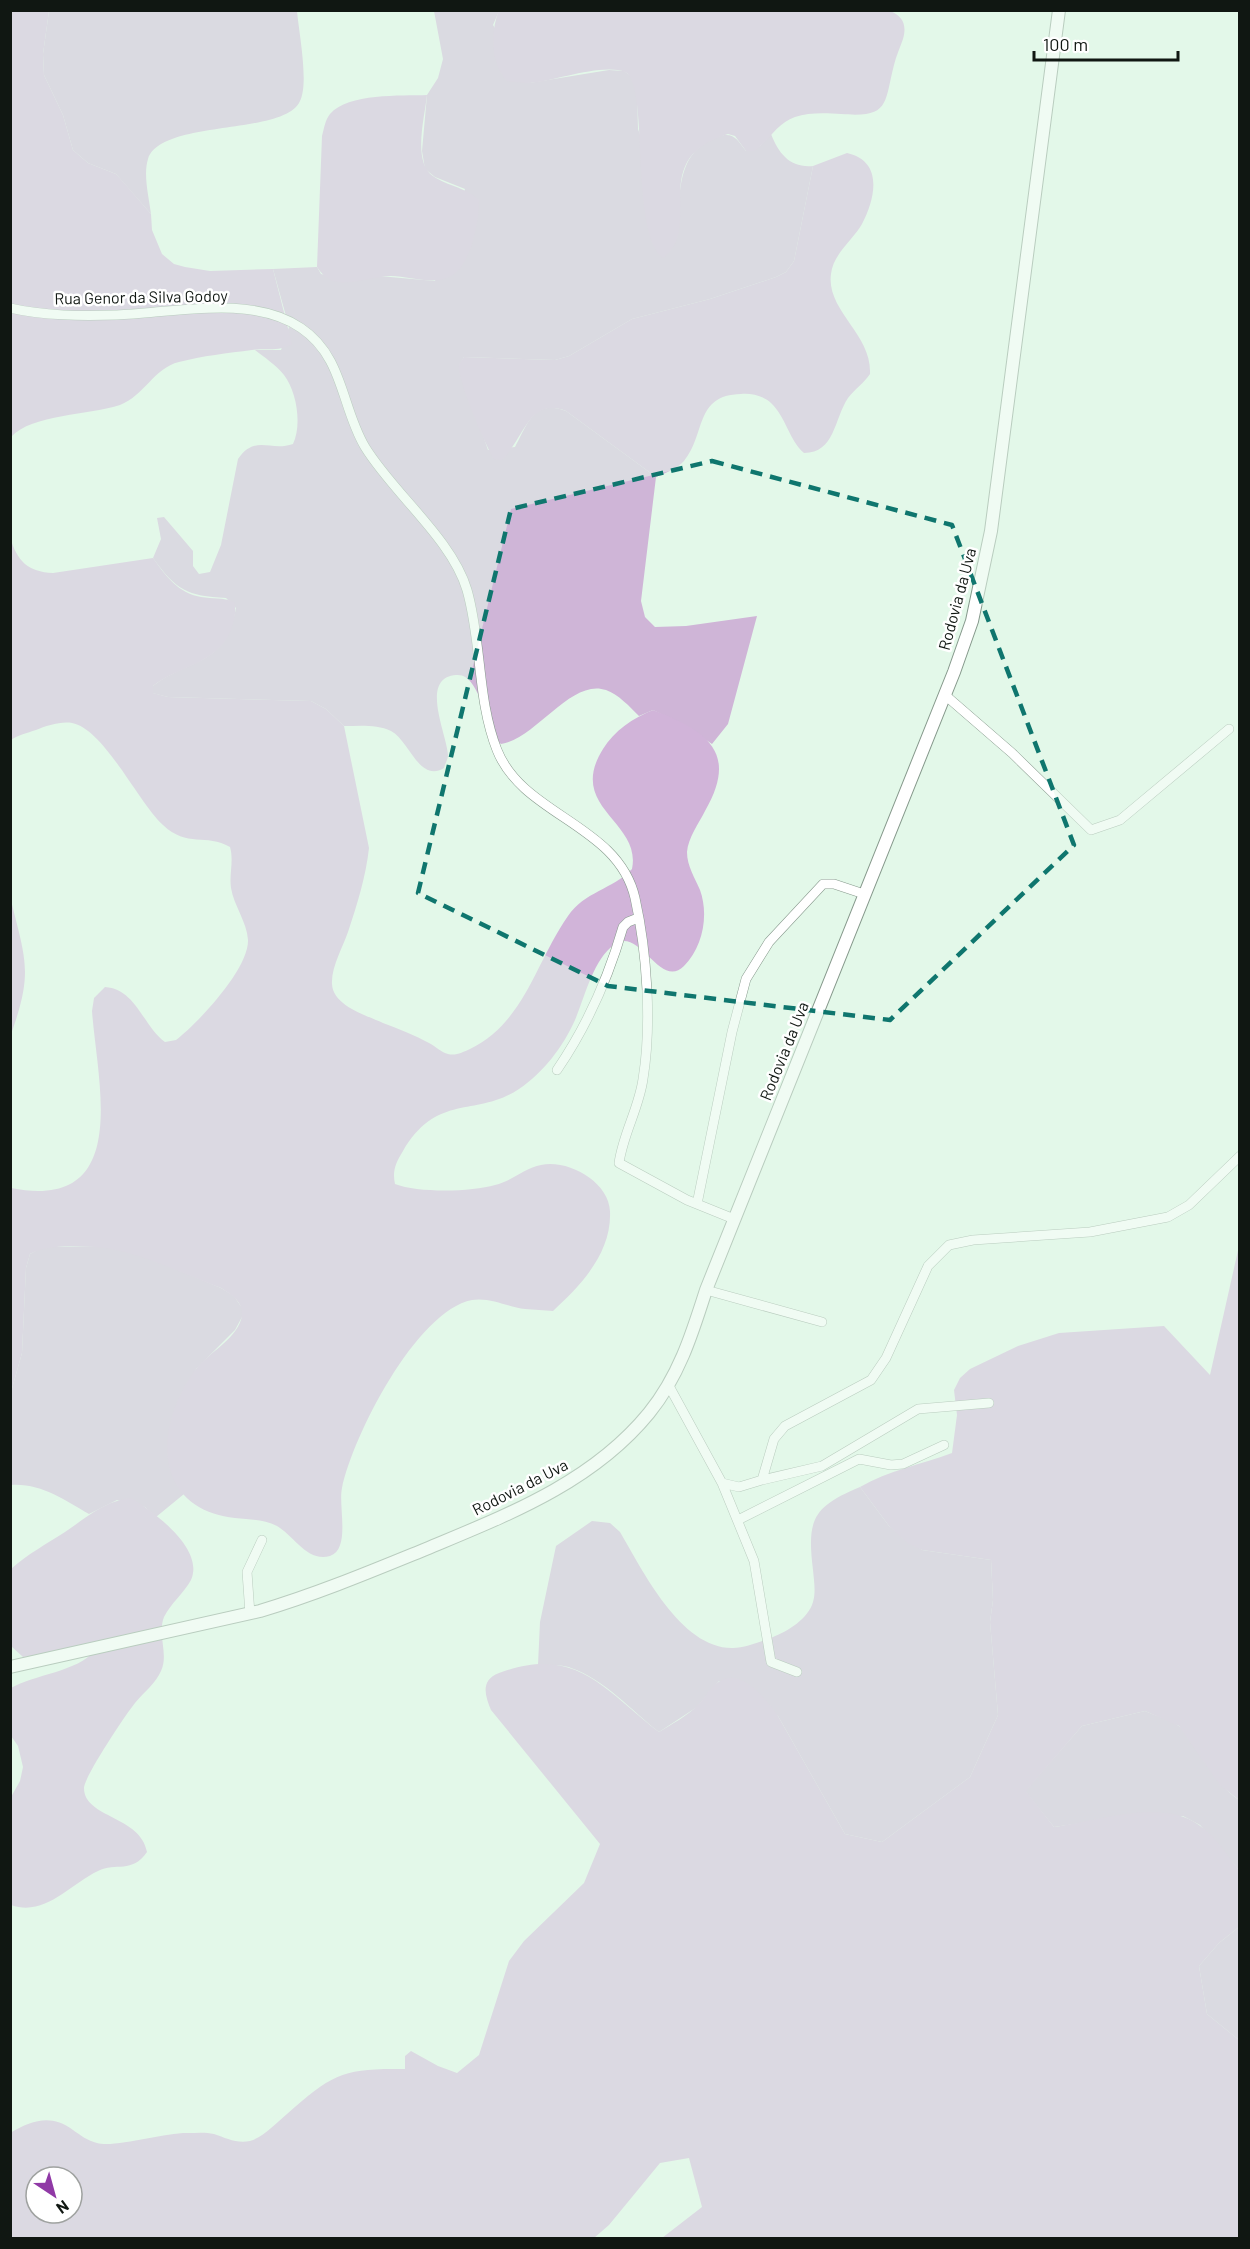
<svg xmlns="http://www.w3.org/2000/svg" width="1250" height="2249" font-family="Barlow,sans-serif">
<rect width="100%" height="100%" fill="#e3f8e9"/>
<path fill="#cfb5d7" d="M49 11H297C299 33 309 83 300 101 285 136 161 119 148 159 143 175 149 197 151 214L116 174 88 163 73 150 63 115 44 75 43 54Z
M434 11H499L493 25 529 83 609 70 624 71 631 76 637 91 638 129 677 238C681 200 673 153 717 137 733 131 737 139 746 151L760 146 771 134C779 154 790 168 813 166L794 261 786 272 776 277 710 299 632 319 569 356 555 360 464 357 459 366 488 450 515 447C528 423 534 399 566 411L656 477 641 601 645 617 655 627 686 626 757 616 728 724 712 744 687 727 653 710 639 716C630 707 618 694 606 690 571 678 537 738 501 744 485 727 480 672 456 675 419 678 447 734 448 755 448 759 445 764 444 768 419 783 409 740 391 731 377 724 359 726 344 726L326 709 311 701 168 697 152 693 153 686C191 657 224 668 236 608L226 598C187 596 176 590 153 558L161 539 157 518 164 517 193 551V566L199 574 210 572 221 545 238 459C255 434 270 452 293 444 302 425 297 392 284 375 276 365 264 357 255 350H281L289 327 273 269 317 267 321 274 350 281 379 276 435 281 465 189 435 177 425 169 422 151 427 95 438 78 443 59Z
M100 1246 140 1254 221 1288 234 1296 242 1308V1317L235 1330 196 1369 176 1483 184 1494 156 1517 145 1507 117 1500 89 1514C64 1500 41 1483 11 1485V1392L22 1353 26 1268 30 1254 43 1247Z
M860 1487 889 1526 922 1550 991 1560 993 1600 990 1622 998 1715 970 1777 882 1842 845 1834 778 1716 719 1681 697 1707 659 1732C632 1711 604 1679 571 1668 562 1664 548 1666 538 1665L540 1622 556 1546 592 1521 610 1523 620 1532C643 1571 681 1649 733 1648 746 1648 761 1641 773 1637 788 1631 808 1619 813 1602 816 1592 814 1581 813 1570 807 1520 812 1507 860 1487Z
M1145 1711C1155 1716 1171 1719 1180 1727 1204 1747 1209 1780 1239 1800V1870L1200 1825 1183 1816 1095 1821 1054 1827 1025 1791 1082 1726Z
M1239 1927V2040L1207 2014 1199 1966 1219 1943Z"/>
<path fill="#d1b4d9" fill-rule="evenodd" d="M499 10 890 11C903 16 907 25 903 39 900 48 896 56 894 65 884 104 890 118 841 114 827 113 809 112 795 117 777 123 769 141 754 151H746L735 136 728 134C645 159 705 227 663 258 629 232 650 82 625 72 602 63 555 81 530 83 523 83 515 82 507 81 491 64 490 32 499 10Z
M11 11H49L43 54 44 75 63 115 73 150 88 163 116 174 126 185 151 214 152 230 162 254 174 264 185 267 210 271 273 269 292 344C278 352 267 348 252 350 228 353 202 356 179 362 154 368 144 396 120 405 90 415 32 414 11 437Z
M427 95C425 116 412 162 433 176 449 187 461 185 479 200 479 222 471 265 451 276 434 286 409 276 391 276 372 276 349 287 331 280 325 277 321 273 317 267L322 136C324 129 325 120 330 114 348 93 401 96 427 95Z
M847 153C883 161 876 197 862 224 853 240 833 254 831 274 826 311 872 334 870 374 864 383 855 389 848 398 834 419 835 453 804 453 789 440 786 417 771 403 764 396 751 393 741 394 694 395 706 435 684 461 677 469 665 473 656 477L566 411C529 397 525 437 502 460L494 459C486 447 457 378 459 365 460 362 462 360 464 357L555 360 569 356 632 319 710 299 776 277 786 272 794 261 813 166Z
M10 537C17 561 28 572 53 573L153 558C166 576 178 593 201 597 213 599 223 597 234 602 237 611 234 621 231 630 216 665 180 665 153 686V693L168 697 311 701 326 709 344 726 369 848C366 876 357 905 348 932 343 947 331 967 332 984 333 1006 366 1015 383 1023 399 1029 414 1035 429 1043 435 1046 442 1053 448 1054 456 1056 463 1052 470 1049 525 1022 535 963 568 916 584 892 613 889 632 869 642 821 566 808 603 749 614 731 633 718 653 710 707 731 739 752 705 811 699 823 688 838 687 852 687 866 695 878 700 890 709 915 703 947 684 966 660 990 640 927 615 944 593 959 585 997 575 1020 563 1047 543 1073 519 1089 476 1118 438 1092 403 1151 396 1162 392 1171 395 1184 418 1193 471 1192 495 1185 512 1181 525 1168 541 1165 568 1159 609 1182 610 1211 612 1253 581 1285 553 1311 544 1310 534 1310 525 1309 508 1307 490 1297 472 1300 416 1311 353 1436 342 1488 338 1506 351 1549 330 1556 308 1563 293 1535 277 1526 267 1521 256 1520 246 1519 216 1517 188 1509 174 1480 158 1446 173 1399 196 1369 209 1352 239 1338 242 1315 243 1301 230 1294 221 1288 167 1268 129 1244 70 1246 54 1247 43 1247 30 1254L26 1268 22 1353 11 1392V1188C133 1212 97 1082 92 1011L94 998 105 987C136 989 143 1026 165 1042L176 1040C198 1023 249 969 248 940 247 922 234 906 231 888 229 874 234 861 230 847 206 833 187 848 163 825 138 802 104 729 72 723 61 721 46 726 36 730 27 733 18 735 11 740Z
M10 896C25 959 34 971 11 1034Z
M1239 1246V1800L1220 1785 1179 1726 1145 1711 1082 1726 1026 1791 1054 1827C1096 1821 1163 1798 1199 1825 1215 1836 1227 1855 1239 1870V1927L1219 1943 1199 1966 1207 2014 1239 2040V2238H662L702 2207 689 2158 660 2163 609 2225 594 2238H11L10 2133C33 2120 51 2114 73 2130 80 2135 88 2141 97 2143 114 2148 163 2133 187 2133 196 2133 206 2132 214 2134 226 2138 237 2144 250 2141 264 2137 276 2123 287 2114 333 2073 344 2068 405 2069V2056L411 2051 438 2066 457 2073 479 2055 509 1961 524 1941 584 1883 600 1844 491 1710C485 1696 480 1680 499 1673 577 1644 605 1691 659 1732 672 1724 687 1716 698 1705 705 1698 711 1686 720 1681 742 1667 767 1701 778 1716L845 1834 882 1842 970 1777 998 1715 990 1622 993 1600 991 1560 922 1550 909 1544 889 1526 860 1487C889 1470 920 1465 952 1453L957 1415 954 1390 960 1378 970 1369 1018 1346 1059 1333 1164 1326 1210 1375ZM36 2177H72V2213H36Z
M131 1498C154 1512 205 1549 191 1580 184 1593 171 1603 164 1617 157 1635 169 1654 161 1671 156 1683 144 1692 135 1703 126 1714 84 1777 84 1788 84 1818 141 1816 147 1852 132 1874 116 1862 98 1871 69 1885 45 1917 11 1905V1797L20 1781 23 1767 18 1746 11 1736V1688C33 1675 79 1671 94 1651L23 1657 11 1646V1569C28 1554 46 1544 65 1532 86 1518 104 1501 131 1498Z"/>
<g fill="none" stroke-linecap="round" stroke-linejoin="round">
<g stroke="#86998c" stroke-width="10">
<path id="street" d="M10 308C44 316 82 316 117 315 172 313 252 294 301 328 344 357 341 407 365 447 393 493 452 539 467 590 482 642 477 700 497 750 523 816 618 824 635 898 647 952 652 1024 643 1079 639 1108 623 1134 619 1163L687 1200 734 1219
M945 695 1012 753 1091 830 1120 820 1229 729
M557 1070C587 1026 608 979 623 927L628 922 638 918
M697 1204 732 1032 746 979 769 942 823 884H834L864 894
M706 1290 822 1322
M669 1386 722 1483 754 1561 771 1662 797 1672
M762 1480 822 1466 918 1409 989 1403
M722 1483 739 1487 762 1480 774 1439 785 1426 871 1380 886 1358 928 1266 949 1245 973 1240 1090 1232 1168 1217 1189 1205 1240 1156
M738 1520 859 1459 891 1465 903 1464 944 1445
M250 1614 247 1572 262 1540"/>
</g>
<g stroke="#86998c" stroke-width="14">
<path id="secondary" d="M10 1667 260 1611C317 1594 372 1571 426 1549 507 1515 592 1483 649 1413 679 1376 692 1334 706 1290L954 672 972 621 991 531 1059 10"/>
</g>
<use href="#street" stroke="#fff" stroke-width="9"/>
<use href="#secondary" stroke="#fff" stroke-width="12"/>
</g>
<path d="M0 0H1250V2249H0ZM712 461 952 525 1074 845 890 1020 608 986 418 893 511 509Z" fill="#e3f8e9" fill-opacity=".55" fill-rule="evenodd"/>
<path fill="none" stroke="#0f766e" stroke-width="4.5" stroke-dasharray="12 8" stroke-linejoin="round" d="M712 461 952 525 1074 845 890 1020 608 986 418 893 511 509Z"/>
<g text-anchor="middle" stroke-width="5" stroke-linejoin="round" paint-order="stroke">
<g font-size="16" fill="#101712" stroke="#fff">
<text transform="translate(141 297) rotate(-1)" y="6">Rua Genor da Silva Godoy</text>
<text transform="translate(957 599) rotate(-75)" y="6">Rodovia da Uva</text>
<text transform="translate(784 1051) rotate(-68)" y="6">Rodovia da Uva</text>
<text transform="translate(520 1487) rotate(-27)" y="6">Rodovia da Uva</text>
</g>
</g>
<rect width="1250" height="2249" fill="none" stroke="#101712" stroke-width="24"/>
<g transform="translate(54 2195) rotate(144)"><circle r="28" fill="#ffffff" stroke="#9fa2a0" stroke-width="1.5"/>
<path d="M0-4.5L10 22L0 15L-10 22Z" fill="#9039a6"/>
<text y="-9" font-size="16" font-weight="bold" text-anchor="middle" fill="#101712">N</text>
</g>
<path d="M1034 51v9h144v-9" fill="none" stroke="#101712" stroke-width="3"/>
<text x="1043" y="51" font-size="18" fill="#101712" stroke="#ffffff" stroke-width="4.5" paint-order="stroke">100 m</text>
</svg>
